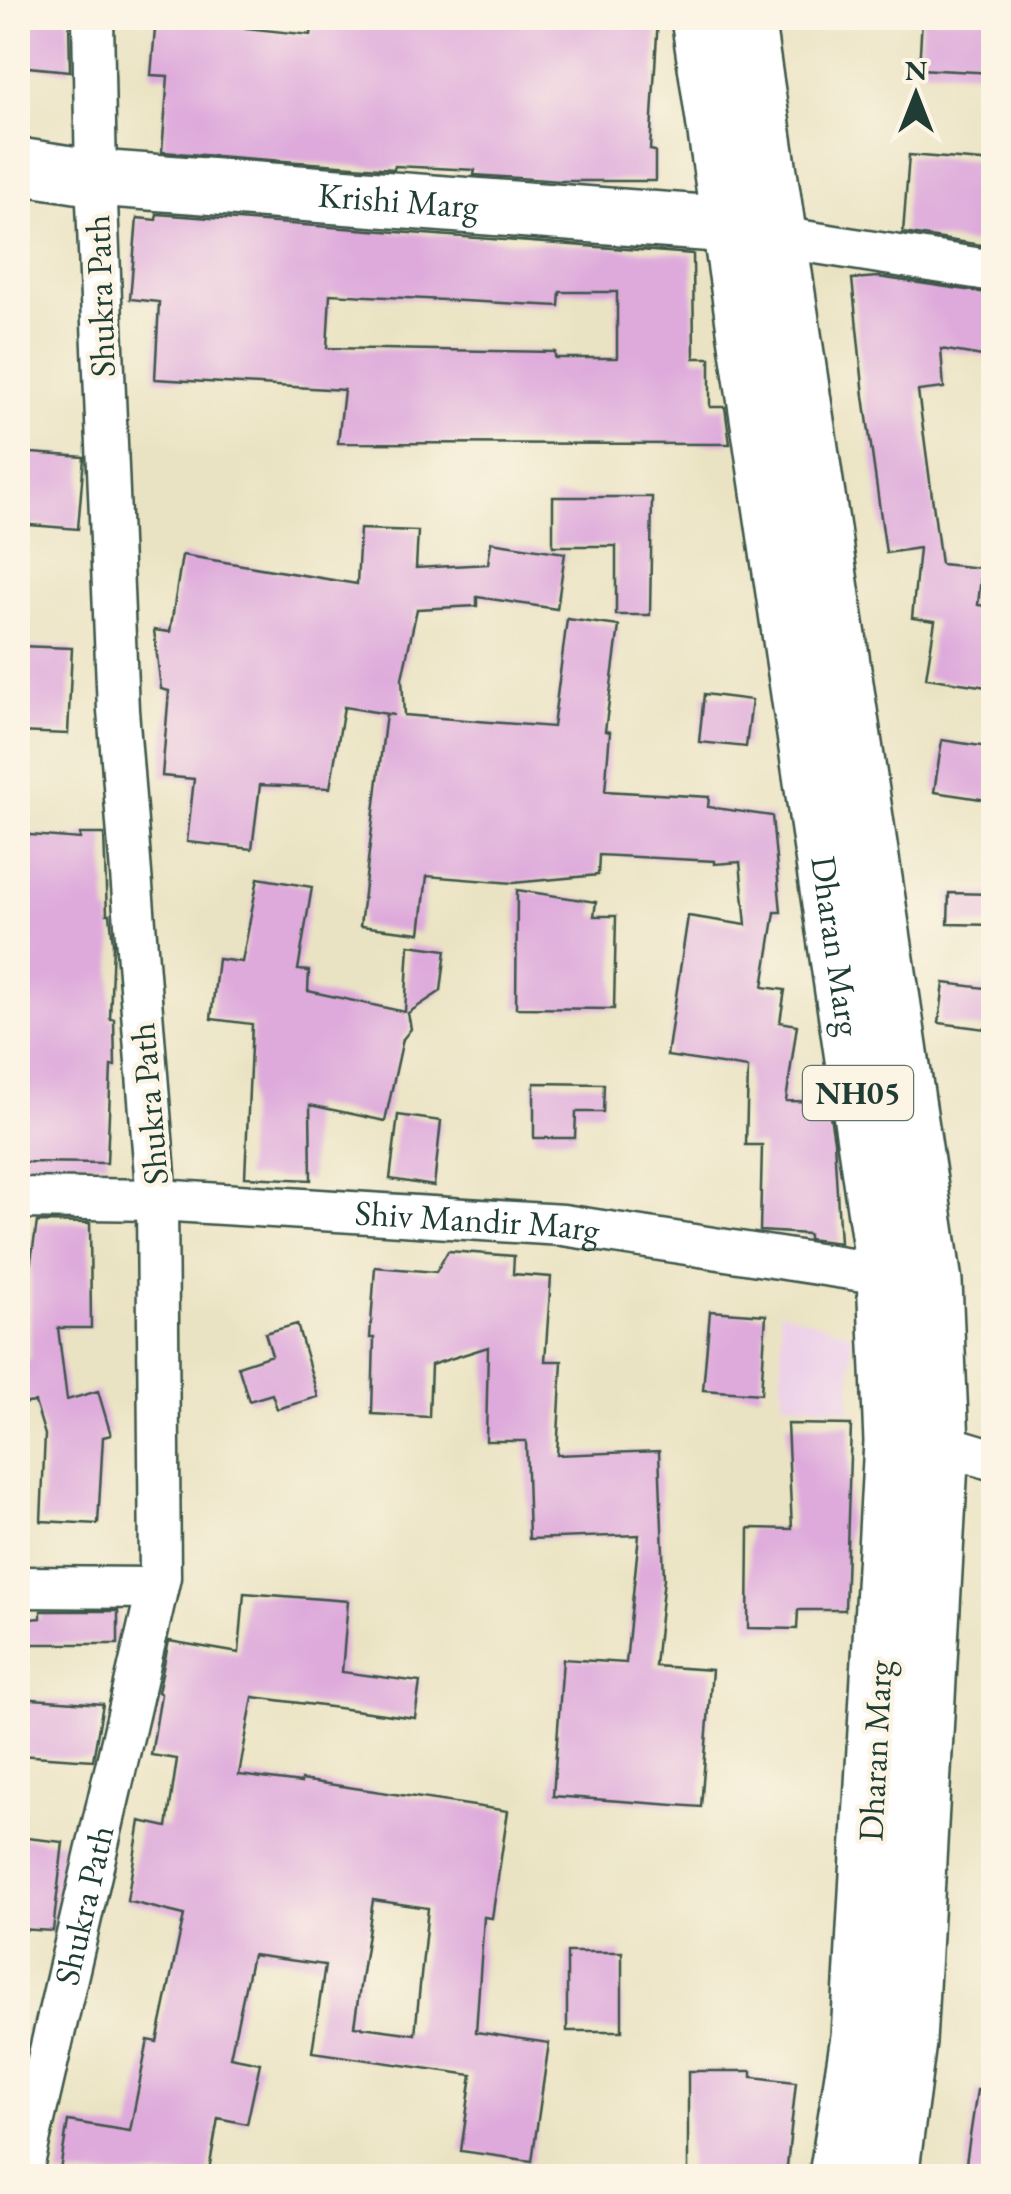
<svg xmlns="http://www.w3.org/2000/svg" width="1011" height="2194" font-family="'EB Garamond',serif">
<rect width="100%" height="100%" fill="#fcf5e5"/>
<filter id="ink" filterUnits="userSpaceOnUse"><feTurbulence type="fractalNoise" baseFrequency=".01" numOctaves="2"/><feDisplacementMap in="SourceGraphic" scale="20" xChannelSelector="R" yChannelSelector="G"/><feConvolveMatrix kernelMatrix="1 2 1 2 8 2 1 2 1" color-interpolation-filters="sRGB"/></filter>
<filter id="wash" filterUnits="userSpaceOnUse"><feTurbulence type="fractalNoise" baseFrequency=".0048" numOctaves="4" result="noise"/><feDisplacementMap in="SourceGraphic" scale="40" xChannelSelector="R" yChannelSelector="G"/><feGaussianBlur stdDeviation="2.25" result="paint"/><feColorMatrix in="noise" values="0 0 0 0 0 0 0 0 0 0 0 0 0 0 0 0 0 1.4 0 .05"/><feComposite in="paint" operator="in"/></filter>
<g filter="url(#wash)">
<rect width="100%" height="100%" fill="#eae3c3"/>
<path fill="#edd1e9" d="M780 1311 852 1334 850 1410 783 1402Z"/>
<g id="blocks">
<path fill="#deaadb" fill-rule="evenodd" d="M18 18H69L70 71 18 66Z
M156 18 245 21V28L311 35 313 18H658L650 150 655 151V181H560L474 175 475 170 395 166 394 169 162 152 168 76 151 75Z
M922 18H994V73L919 69Z
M909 155 994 162V247L903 233Z
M157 214 693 254 694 358H710V407H725L730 444 338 443 344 390 155 379 159 302 130 299 137 218 156 220ZM560 292H617V358H555V352L327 348 330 294 559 306Z
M878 277 994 294V358L941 349 944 388 918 391 941 564 982 568 978 605 994 607V688L926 678 935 621 912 618 919 548 886 553 864 396 852 279Z
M18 452 84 457 78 529 18 524Z
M553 497H652L650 615H616V546H553Z
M360 529 418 531 416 568 488 564 491 542 565 553 557 609 477 597V606L417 609 402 678 404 715 553 727 567 619 619 626 605 731 610 732 605 791 709 797 708 807 772 816 781 912H775L763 987 785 990 780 1022 797 1025 786 1101 828 1102 834 1141 840 1243 808 1239V1234L760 1231 762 1145H746L748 1068 667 1056 688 916 746 925 740 862 715 864V861L599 855 598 875 513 883 427 876 420 933 360 926 386 714 394 715 344 707 330 788 260 785 252 849 187 842 194 779 162 776 169 691 161 689 154 630 170 632 182 555 357 584Z
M18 646 72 648 68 734 18 732Z
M704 694 752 700 746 747 699 742Z
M942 740 994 748V801L934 792Z
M18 834 80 839V834H104L107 914H110L113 944 110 1019H114L115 1066H111L107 1163 18 1162Z
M258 878 312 887 298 970 309 971 308 991 405 1012 409 945 446 950 441 991 408 1013 411 1029 403 1039 385 1121 310 1105 311 1180 245 1177 252 1024 211 1019 218 959 242 962Z
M517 890 596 902 594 916H616L614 1009 516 1008Z
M949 893 994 894V925L948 924Z
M944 983 994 989V1030L939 1023Z
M534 1083 604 1084 603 1112H576L575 1138H534Z
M398 1115 441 1121 434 1186 390 1179Z
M37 1222 90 1223 91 1328H58L67 1400 98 1391 111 1435 103 1437 98 1524 41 1521 45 1435 35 1402 18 1404V1361L30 1359 31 1260Z
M448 1251 514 1256 513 1274 551 1277 545 1361H562L557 1455 659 1451 664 1578 655 1666 712 1670 701 1807 553 1796 563 1659 626 1663 639 1535 529 1539 526 1441H486L488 1347 431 1365 429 1417 372 1414 374 1338H370L375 1267 436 1272Z
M710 1311 766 1315 761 1394 703 1390Z
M297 1324 318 1397 277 1409 272 1394 249 1401 238 1366 272 1355 265 1333Z
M787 1424 851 1425 845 1610H798L797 1629 748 1628 749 1528 792 1529Z
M244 1593 348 1601 342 1672 420 1682 415 1718 253 1697 239 1775 301 1783V1780L508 1811 492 1918 484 1917 476 2032 549 2043 532 2161 461 2151 472 2075 312 2052 325 1965 252 1955 230 2057 260 2063 247 2124 218 2118 208 2176H59L68 2121 130 2131 148 2040 157 2042 184 1915 127 1901 140 1821 167 1827 177 1759 151 1755 161 1694 158 1692 169 1641 239 1653ZM373 1900 428 1908 415 2034 354 2026Z
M41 1611H118V1644H18V1620L41 1618Z
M18 1698 103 1704 93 1760 18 1755Z
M18 1837 63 1842 53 1931 18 1929Z
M567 1952H622V2031H567Z
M688 2071H752V2077L796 2082 786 2176H688Z
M977 2090 994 2091V2176H964Z"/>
</g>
</g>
<g filter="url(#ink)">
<use href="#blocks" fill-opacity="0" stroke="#3d5649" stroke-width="2.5"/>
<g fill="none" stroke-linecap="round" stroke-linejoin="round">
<g stroke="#3d5649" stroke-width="45">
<g id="street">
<path d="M778 237 994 271"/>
<path id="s1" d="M18 1198 157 1200 563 1225 909 1278"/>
<path d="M941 1444 994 1460"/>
<path d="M18 1587 157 1588"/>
<path id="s2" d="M21 2176 160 1577 157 1200 118 710 96 178 93 18"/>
</g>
</g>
<g stroke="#3d5649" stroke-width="60">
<g id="secondary">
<path id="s3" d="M18 166 96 178 730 225 776 236"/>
</g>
</g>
<g stroke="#3d5649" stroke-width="60">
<g id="primary">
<path id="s4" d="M699 18 885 1275 892 1442 859 2037 837 2176"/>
<path d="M746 18 934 1282 941 1444 908 2042 890 2176"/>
</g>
</g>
<use href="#street" stroke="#fff" stroke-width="40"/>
<use href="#secondary" stroke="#fff" stroke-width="55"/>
<use href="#primary" stroke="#fff" stroke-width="55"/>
</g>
</g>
<g text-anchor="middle" stroke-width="9" stroke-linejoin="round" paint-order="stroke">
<rect fill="#fcf5e5" stroke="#617469" stroke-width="2.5" x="803" y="1066" width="110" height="54" rx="8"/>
<g font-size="32" font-weight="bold" fill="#1f3d34">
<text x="858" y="1104">NH05</text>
</g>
<g font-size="35" fill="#1f3d34" stroke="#fcf5e5">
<text dy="12" stroke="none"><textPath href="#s3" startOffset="382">Krishi Marg</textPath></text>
<text transform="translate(100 296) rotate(-92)" y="12">Shukra Path</text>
<text dy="12" stroke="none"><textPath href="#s4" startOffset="938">Dharan Marg</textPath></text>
<text transform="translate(149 1104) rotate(-95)" y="12">Shukra Path</text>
<text dy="12" stroke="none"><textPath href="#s1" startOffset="460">Shiv Mandir Marg</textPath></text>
<text transform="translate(875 1751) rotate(-87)" y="12">Dharan Marg</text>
<text dy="12" stroke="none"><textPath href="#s2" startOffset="278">Shukra Path</textPath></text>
</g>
</g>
<rect width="1011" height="2194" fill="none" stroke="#fcf5e5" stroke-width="60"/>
<g transform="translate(916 95)" stroke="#fcf5e5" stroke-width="8" paint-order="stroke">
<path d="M0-8L18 38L0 25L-18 38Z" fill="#1f3d34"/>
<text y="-15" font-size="28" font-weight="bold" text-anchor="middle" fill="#1f3d34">N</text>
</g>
</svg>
